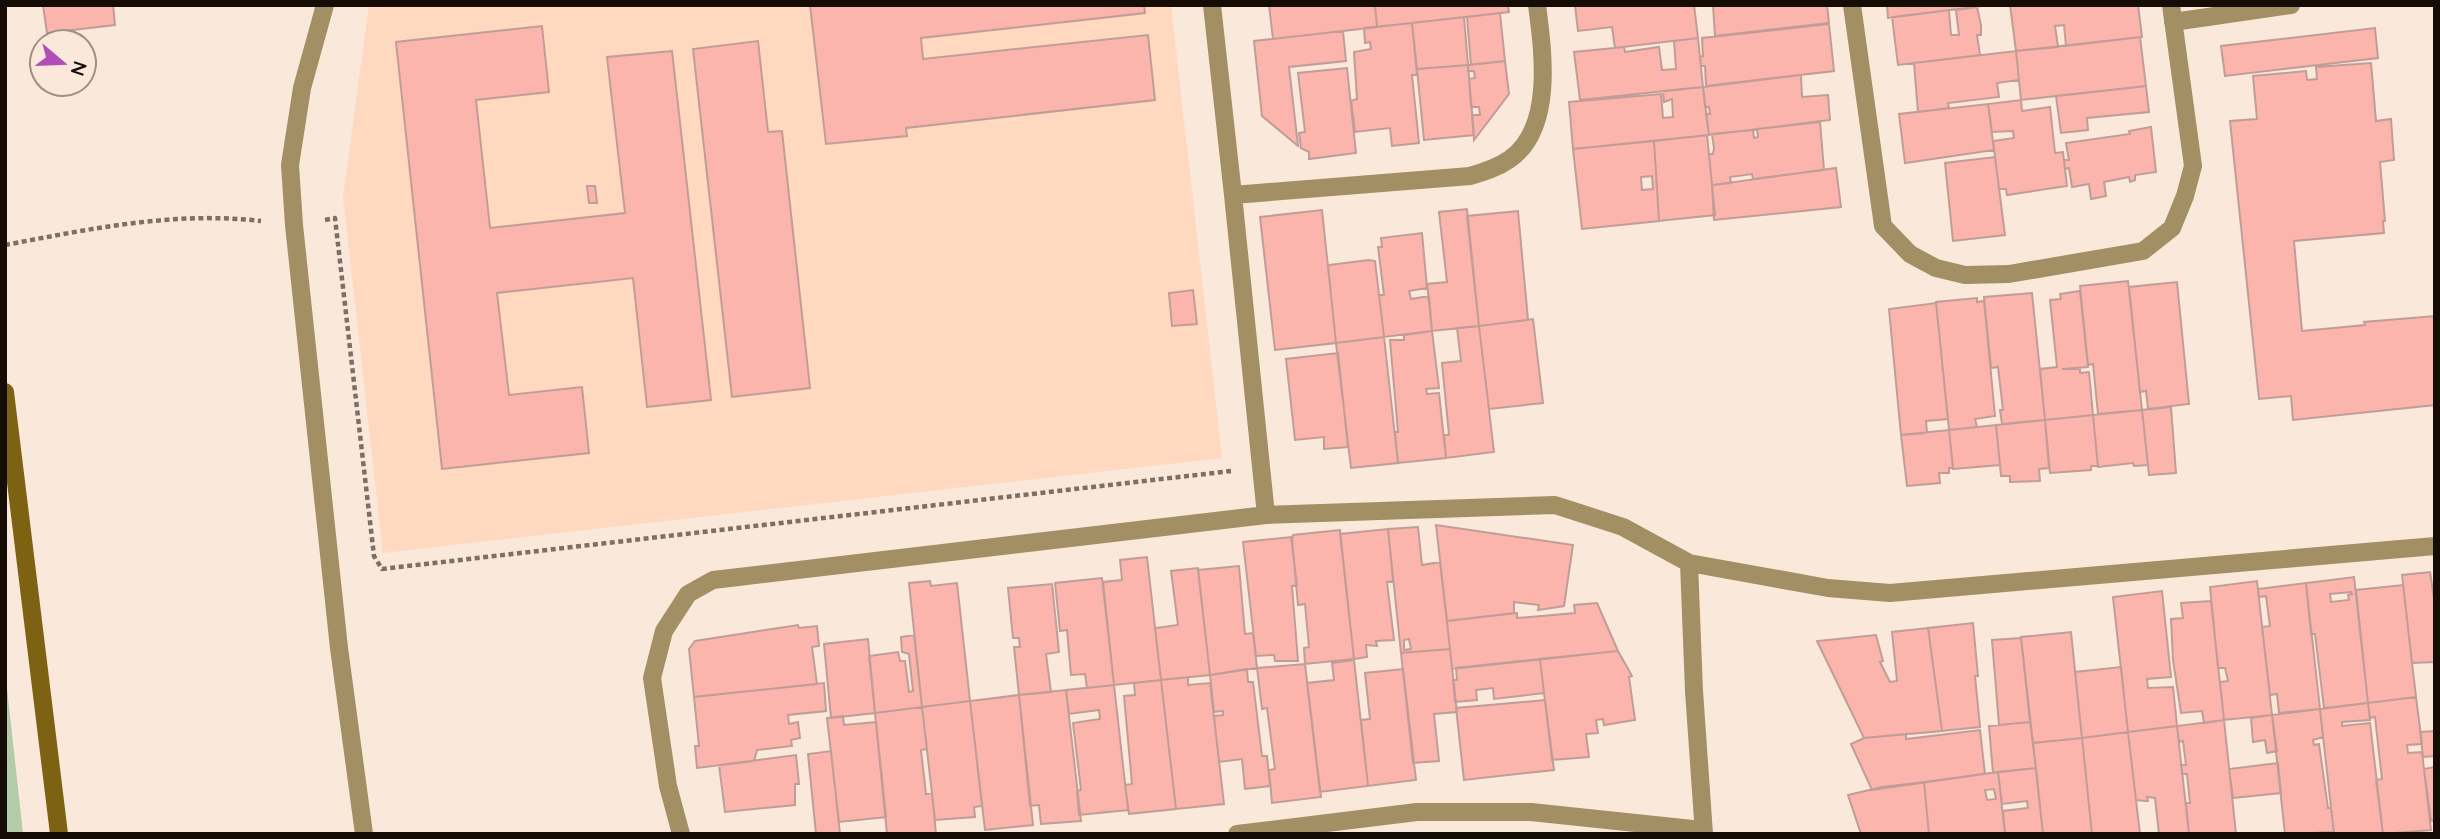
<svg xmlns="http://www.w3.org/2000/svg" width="2440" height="839" font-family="Quicksand,sans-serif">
<rect width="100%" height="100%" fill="#fae8db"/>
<path fill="#fed8bf" d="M369 5H1171L1222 458 383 553 343 197Z"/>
<path fill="#b2cca9" d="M5 670 23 834H5Z"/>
<path fill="#fbb5ac" stroke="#c19d98" stroke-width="2" fill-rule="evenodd" d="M43 5H113L115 25 47 33Z
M810 5H1144L1145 13 921 38 923 59 1148 35 1155 100 906 128 907 136 826 144Z
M1269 5H1375L1377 27 1273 39Z
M1375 5H1508L1509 12 1377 27Z
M1575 5H1694L1698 38 1615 48 1612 27 1578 31Z
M1713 5H1827L1829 23 1715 36Z
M1887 5H1990L1888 18Z
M2010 5H2138L2142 37 2066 46 2064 25 2055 26 2058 47 2016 51Z
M1977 7 1981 25V35H1977L1980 55 1898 65 1892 17 1949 10 1951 35H1959L1956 10Z
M1500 13 1505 61 1471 65 1467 17Z
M1464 17 1468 65 1417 69 1412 23Z
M1412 23 1417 75H1412L1419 143 1392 146 1390 128 1355 132 1351 101 1357 99 1354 52 1371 49 1370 42 1365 43 1364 28Z
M1829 24 1834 71 1706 86 1705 66H1701L1700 57 1703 56 1702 38Z
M542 26 549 92 476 100 490 228 625 213 607 57 672 51 711 400 647 407 633 278 497 293 509 395 582 387 589 453 442 469 396 42Z
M2375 28 2378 58 2225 76 2221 46Z
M1343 31 1346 61 1289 67 1298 146 1262 116 1254 41Z
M2140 37 2146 86 2021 100 2016 51Z
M1698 38 1703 87 1580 100 1574 52 1624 47 1625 52 1659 47 1662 70 1676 69 1674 41Z
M758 41 768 132 782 131 810 388 732 397 693 49Z
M2016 51 2019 80 1997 83 1999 97 1948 103 1949 108 1918 112 1914 63Z
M1505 61 1509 94 1474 140 1472 115H1480L1479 107H1471L1469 79 1475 78 1474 71H1468V65Z
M2371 63 2376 121 2391 119 2394 160 2380 162 2385 221H2383L2384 233 2294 241 2302 331 2365 325 2364 322 2435 316V405L2293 420 2291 396 2259 399 2230 121 2257 119 2253 76 2306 71 2307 80 2317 79 2316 67Z
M1468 65 1474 135 1424 140 1417 69Z
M1347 68 1356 153 1309 159V152L1301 148 1299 133 1305 132 1298 73Z
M1801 75 1802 97 1828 95 1830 120 1709 135 1706 114H1710L1709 107H1705L1703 87Z
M2146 86 2149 112 2087 118 2088 130 2061 133 2056 96Z
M1703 87 1709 135 1573 149 1569 102 1661 94 1663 118 1673 117 1672 99 1664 102 1663 91Z
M2021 100 2022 111 2050 107 2055 153 2063 152 2067 186 2007 195 2006 189H1999L1993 141 2014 138 2013 131 1992 132 1988 104Z
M1988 104 1994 150 1905 163 1899 114Z
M1820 122 1824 170 1753 179 1752 174 1730 177 1731 183 1712 185 1709 154H1713L1714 148 1712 134 1753 130 1754 138 1758 137 1757 129Z
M2151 127 2156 172 2135 175V180L2130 182 2129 177 2104 182 2106 196 2091 199 2089 184 2072 187 2069 168 2065 169 2064 160H2069L2066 143 2130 134 2129 131Z
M1707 135 1715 215 1659 221 1654 141Z
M1654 141 1659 221 1582 229 1573 149ZM1652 176 1653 189 1642 190 1641 177Z
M1995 157 2005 235 1953 241 1945 163Z
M1836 168 1841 207 1714 220 1712 185Z
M587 186H595L597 203H589Z
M1467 209 1479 326 1432 331 1427 284 1447 282 1439 212Z
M1322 210 1336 343 1275 350 1260 217Z
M1518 211 1528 320 1479 326 1467 216Z
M1422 233 1427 288 1409 291 1411 299 1429 296 1432 331 1384 337 1379 295H1384L1378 247H1382L1381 238Z
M1369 260 1375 261 1384 337 1336 343 1328 265Z
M2128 281 2142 410 2098 414 2093 364 2088 365 2080 286Z
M2177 282 2189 404 2148 409 2146 391 2140 392 2129 287Z
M1193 290 1197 324 1172 326 1169 293Z
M2080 291 2088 367 2062 369H2080V373L2089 372 2093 415 2045 420 2040 369 2057 367 2050 300 2061 299 2060 294Z
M2032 293 2045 420 2002 424 2000 410H2003L1998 367 1991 368 1984 297Z
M1977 298V302L1984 301 1995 416 1975 419 1977 427 1949 430 1936 302Z
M1936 303 1948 419 1926 421 1927 433 1901 435 1889 309Z
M1533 319 1543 403 1489 409 1479 326Z
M1479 326 1494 452 1446 458 1444 435H1449L1442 363 1461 361 1457 328Z
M1432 331 1439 388 1426 389 1427 394 1439 393 1446 458 1398 463 1395 432H1398L1390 340H1404V335Z
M1384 337 1398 463 1351 468 1336 343Z
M1338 353 1348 447 1324 449V437L1295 440 1286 359Z
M2171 407 2176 473 2149 475 2142 410Z
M2142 410 2148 465 2134 466 2133 463 2098 467 2093 415Z
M2093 415 2098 466H2091V470L2050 473 2045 420Z
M2045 420 2049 468 2039 469 2040 481 2010 482V476H2001L1996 425Z
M1996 425 2000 465 1953 469 1949 430Z
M1949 430 1953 468H1949V473H1939L1940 483 1907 486 1901 435Z
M1436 525 1573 545 1564 606 1538 610 1539 605 1514 602V613L1447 621Z
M1418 527 1422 565 1440 562 1450 649 1401 653 1388 529ZM1409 639 1411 649 1404 650V640Z
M1388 529 1393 581 1387 582 1394 640 1376 641 1377 646 1366 645 1367 657 1354 659 1340 534Z
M1340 530 1354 659 1305 664 1304 648 1309 647 1305 604 1298 605 1292 539 1293 535Z
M1291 537 1297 585 1292 586 1298 661H1275L1274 655 1256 656 1243 542Z
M1147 557 1161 680 1114 685 1103 582 1122 580 1120 560Z
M1239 566 1245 634 1253 633 1257 668 1210 675 1198 570Z
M1198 568 1210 675 1161 680 1155 628 1178 625 1171 571Z
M2430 572 2435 605V662L2412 663 2402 575Z
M2354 577 2368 703 2324 708 2315 634H2311L2306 583ZM2351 592 2352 594 2348 595 2349 600 2331 602 2330 594Z
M1102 578 1114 685 1087 688 1085 674 1071 675 1067 630 1060 631 1055 583Z
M930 581 931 586 957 583 970 701 922 707 909 583Z
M2257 581 2272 715 2224 720 2220 682 2228 681 2225 668H2218L2210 587Z
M2306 583 2320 709 2279 713 2277 694 2270 695 2262 627 2270 626 2266 596 2259 597 2258 589Z
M1052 584 1059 652 1046 654 1051 692 1019 695 1014 647H1020L1019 638H1013L1008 588Z
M2403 585 2416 697 2368 703 2356 590Z
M2162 591 2171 677 2147 679 2148 688 2173 687 2177 726 2128 732 2113 597Z
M2211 601 2224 720 2204 723 2202 711 2181 713 2173 660 2171 619 2183 618 2181 603Z
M1597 603 1618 651 1452 669 1447 621 1517 613V618L1575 613 1574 605Z
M1973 623 1978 676H1975L1980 727 1942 731 1928 628Z
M798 625 799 628 817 626 819 646 812 647 817 684 694 697 689 649 695 641Z
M1928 628 1942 731 1864 738 1817 641 1876 635 1883 661 1880 662 1890 682 1897 681 1892 632Z
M2071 632 2082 738 2033 743 2021 637Z
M914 635 922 707 875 713 869 656 898 652 900 661H905L909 692 913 691 909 654 902 652 901 637Z
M2021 638 2030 722 1999 725 1992 640Z
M868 639 875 713 831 718 824 644Z
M1450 649 1457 712 1434 714 1439 761 1413 763 1401 653Z
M1618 651 1632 676 1629 677 1635 720 1604 725 1603 719 1596 720 1598 733 1586 734 1589 757 1552 760 1540 659Z
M1540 659 1544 693 1494 699 1493 688 1476 690 1477 700 1455 702 1453 680H1457L1456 668Z
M1354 660 1368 786 1320 792 1307 683 1334 680 1332 663Z
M1305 664 1321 797 1272 803 1269 770 1275 769 1267 708 1262 709 1257 668Z
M2121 667 2128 732 2082 738 2075 672Z
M1247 669 1248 682H1253L1262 756H1267L1270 786 1245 789 1242 759 1219 762 1214 716 1223 715V711L1214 712 1210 675Z
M1403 669 1416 780 1368 786 1361 720 1370 719 1365 673Z
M1188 677V685L1210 683 1224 804 1176 809 1161 680Z
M1161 680 1176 809 1129 814 1125 785 1132 784 1124 696 1135 695 1134 683Z
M824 683 826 711 788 715 789 724 798 722 800 738 791 740 792 746 757 750 754 761 697 768 695 746H699L694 697Z
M1114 685 1128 810 1079 815 1077 791 1081 790 1073 723 1100 719 1099 710 1069 714 1066 690Z
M1066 690 1081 821 1041 824 1039 805 1030 806 1019 695Z
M1019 695 1033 825 985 830 970 701Z
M2416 697 2422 744 2407 745 2408 753 2422 752 2431 830 2383 834 2376 780 2382 779 2375 717 2370 718 2368 703Z
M1545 700 1554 770 1464 780 1456 708Z
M970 701 982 806 974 807 975 817 935 820 922 707Z
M2368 703 2370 720 2342 722V726L2370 723 2383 834H2334L2320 709Z
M922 707 927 749 921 750 926 794 932 793 936 834H887L875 713Z
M2320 709 2323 737 2313 740 2314 745 2319 744 2328 808H2331L2334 832 2285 834 2272 715Z
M2272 715 2277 751 2267 753 2265 740 2253 742 2251 718Z
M843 716 844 725 876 722 886 817 839 822 827 718Z
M2224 720 2236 834H2189L2186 803H2190L2187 774H2182L2181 765H2186L2183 741 2179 742 2177 726Z
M2030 722 2036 768 1993 773 1989 726Z
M2177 726 2189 834H2159L2155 798 2147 797 2148 801H2145L2136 800 2128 732Z
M1980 730 1985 774 1872 790 1851 744 1864 738 1906 734V739Z
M2435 731V756L2423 757 2420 732Z
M2128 732 2140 834H2092L2082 738Z
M2082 738 2092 834H2043L2033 743Z
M831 751 840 834H816L808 754Z
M796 755 799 784H795V805L725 812 719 765Z
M2278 763 2281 793 2233 798 2229 769Z
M2435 767V820L2431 821 2424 769Z
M2036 768 2043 834H2005L2003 811 2028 808 2027 801 2002 804 1998 772Z
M1998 772 2005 834H1929L1924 782ZM1994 789 1996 799 1987 800 1985 790Z
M1924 782 1929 834H1861L1848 795 1882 787Z"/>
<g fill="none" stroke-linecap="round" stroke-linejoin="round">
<path stroke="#7d6f66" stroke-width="4.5" stroke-dasharray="5 3.5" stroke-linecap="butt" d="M325 220 335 218 374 556 382 569 1231 471
M5 245C90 229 174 211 261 221"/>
<path stroke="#a28f63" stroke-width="18" d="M325 5 302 88 290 165 294 225 339 648 364 834
M1212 5 1233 195 1470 176C1484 172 1497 168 1510 159 1554 128 1543 51 1537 5
M1852 5 1883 226 1910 254 1936 268 1965 275 2009 274 2143 251 2172 228 2185 196 2193 166 2171 5
M2173 22 2291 5
M1233 195 1266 515
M1689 563 1828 588 1890 593 2435 546
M681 834 668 786 652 678 664 631 688 594 713 580 1266 515 1555 505 1623 527 1689 563 1694 691 1704 834
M1237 834 1417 812H1531L1702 830"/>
<path stroke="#7e6213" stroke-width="18" d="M5 392 59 834"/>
</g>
<rect width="2440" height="839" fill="none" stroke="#160c06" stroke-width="14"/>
<g transform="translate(63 63) rotate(109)"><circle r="33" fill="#fae8db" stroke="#9f9086" stroke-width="2"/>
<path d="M0-5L12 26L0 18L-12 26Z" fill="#b14eb5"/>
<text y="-10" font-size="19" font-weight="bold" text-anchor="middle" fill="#160c06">N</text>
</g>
</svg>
